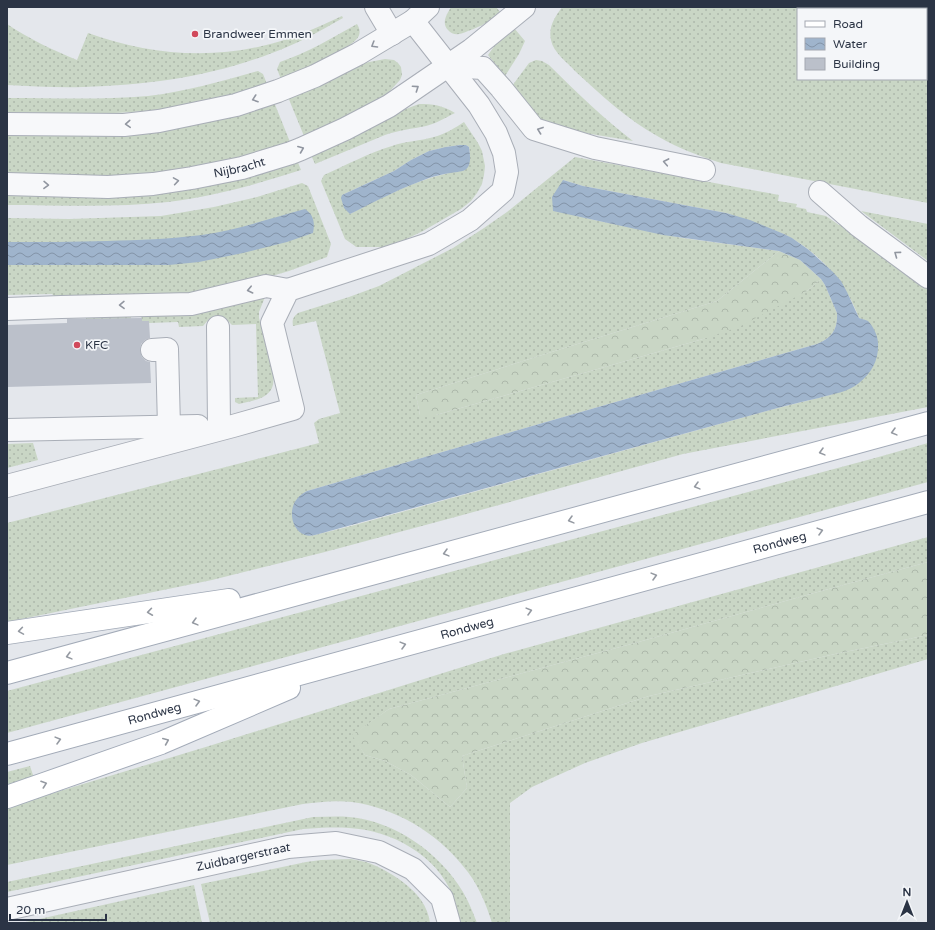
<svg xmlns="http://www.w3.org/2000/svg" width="935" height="930" font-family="'Varela Round',sans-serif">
<defs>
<pattern id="grass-dots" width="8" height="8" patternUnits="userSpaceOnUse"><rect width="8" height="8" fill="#c9d6c5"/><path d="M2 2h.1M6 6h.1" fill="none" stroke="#adb8ab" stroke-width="1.8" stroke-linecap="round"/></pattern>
<pattern id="forest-crowns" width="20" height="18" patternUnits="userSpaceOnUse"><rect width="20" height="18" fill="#c9d6c5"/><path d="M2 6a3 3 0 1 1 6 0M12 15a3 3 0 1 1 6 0" fill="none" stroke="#adb8ab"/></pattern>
<pattern id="water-waves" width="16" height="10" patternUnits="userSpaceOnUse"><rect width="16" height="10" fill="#9fb4cc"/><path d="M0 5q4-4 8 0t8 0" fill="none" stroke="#8293a7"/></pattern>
</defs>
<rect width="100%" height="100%" fill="#e4e7ec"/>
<path fill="url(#grass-dots)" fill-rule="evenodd" d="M451 7H496L501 13C489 22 482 26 468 31 461 34 454 37 448 30 441 23 447 14 451 7Z
M562 7H911L912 9H798V79H926V59L928 66V203L721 163C699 156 678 148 659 137 628 120 601 95 575 71 567 62 553 52 551 40 548 27 555 17 562 7Z
M342 16 343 18C320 31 297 44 272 53 210 77 149 85 83 87 57 88 32 86 7 85V24C29 39 53 50 77 60L88 33C143 53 204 60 262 46 290 40 316 28 342 16Z
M357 24C364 35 356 41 347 47L304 69 281 79 277 69 280 62C307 53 332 38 357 24Z
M514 28 525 41 519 54 505 76 488 55 495 45Z
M385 59 394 60 398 63 401 67 402 75 400 80 389 92 375 103 304 136 288 97 364 63Z
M536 60 542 61 549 65C576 92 603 118 633 141L549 127 540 118 538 119 512 86 529 63Z
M258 71 263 74 267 84C224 99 178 109 132 112 91 115 49 113 7 112V98C53 98 102 100 148 96 185 92 222 81 258 71Z
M274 102 290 142 249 155 220 163 168 172 110 177 7 175V132Z
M419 104C433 104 442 105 455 113 445 118 437 123 426 126 412 129 399 130 385 135L315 164 311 155 403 110Z
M464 122 478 143 482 151 485 166 484 175 482 184 477 193 471 201 461 209 423 231 390 247H356L355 246 345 239 321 181 324 175C346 165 369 153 392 146 406 141 420 141 434 137 445 134 455 128 464 122ZM460 145H466L469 147C471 158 469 160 464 170 422 177 388 194 350 214L342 195 394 171 411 160 429 151 446 147Z
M575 157 779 195 778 201 797 204 796 207 806 209 807 212 826 216 839 225 841 223 928 286V407L683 454 459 516 325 552 212 580 7 622V523L319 443 314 423 319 419 340 413 316 321 293 326C292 320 293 317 298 313L349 297 379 286 453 248 484 228 507 212ZM563 180 583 186 726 213 784 234C818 251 846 282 859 318L867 321 834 394 774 409 351 526 315 535 309 536 301 495 307 491 817 344C832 338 838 329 837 313L825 285 821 279 807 291 703 339 436 415H420L416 395 558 350 717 301 779 251 682 238 594 220 578 216Z
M297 160 301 170C258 184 214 196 168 202 115 208 61 205 7 205V195L100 196Z
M302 183 308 186 331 244 327 257 289 271 203 296 59 300 52 294 7 295V218L69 219 161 216 214 207 257 197Z
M861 211 928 224V261Z
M265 297 259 312V318L273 375C277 398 255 400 239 404L235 402V398L258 397 256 324 232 325 226 319H209L203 326 179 327 178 322 149 323V321H142L141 314H131V322L86 323V315Z
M33 443 38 460 7 468V444Z
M928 443V482L7 733V691L875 458Z
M928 537V562L814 593 635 643 389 709 353 735 365 755 385 761 411 775 450 807 467 788 462 756 649 696 835 654 928 635V659L642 743 585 763 532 787 510 803V923H492C486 903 477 882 463 866 436 832 395 808 352 802 335 800 319 802 303 804L7 865V807L209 746 504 654Z
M30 766 34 778 7 787V772Z
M313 817C325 817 337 816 349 817 395 821 440 853 463 892 469 902 473 913 477 923H460C458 914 457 905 453 896 437 855 391 830 349 828 333 827 318 828 303 829L7 892V882Z
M351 859C356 860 361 861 366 862 384 868 410 884 421 900 426 907 429 915 430 923H210L201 884 306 862 321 860Z
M194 885 202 923H21Z"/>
<path fill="url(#forest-crowns)" d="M779 251 800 260 821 279 807 291 739 327 703 339 436 415H420L416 395 558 350 717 301Z
M928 562V635L835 654 649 696 462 756 467 788 450 807 411 775 385 761 365 755 352 735 389 709 635 643 814 593Z"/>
<path fill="url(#water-waves)" d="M911 7H928V66L926 59V9H912Z
M460 145H466L469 147C470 154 472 166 465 170 461 172 454 172 450 173 442 174 436 176 429 178 401 188 376 201 350 214L344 208 341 198 342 195 394 171 411 160 429 151 446 147Z
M563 180 583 186 726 213 750 220 784 234 792 238 809 250 833 272 841 281 847 292 859 318C862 319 866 320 868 321 873 326 878 336 878 343 879 359 872 373 859 383 849 392 832 394 819 398 804 401 789 405 774 409L315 535C311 536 308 536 305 535 291 530 288 509 297 499 299 496 303 493 307 491L817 344C832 338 838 329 837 313L825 285 821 279 800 260 779 251 663 235 553 211 552 197Z
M305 209C314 215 315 223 313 233L287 242 243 253 199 262 169 265H7V242C41 242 74 242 107 241 139 240 170 239 202 235 237 230 271 218 305 209Z"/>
<path fill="#bbc0ca" d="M142 318V321H149L150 338 145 340 141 344 140 350 142 357 146 361 150 362 151 383 7 387V325L67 323V319Z"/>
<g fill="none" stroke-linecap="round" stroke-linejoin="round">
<g stroke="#a9aeb7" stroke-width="24">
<g id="minor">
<path d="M376 7 392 34"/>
<path d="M448 66 483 68 501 88 534 129 595 148 704 170"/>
<path d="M7 124 124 125 159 121 236 105 278 91 315 76 358 54 413 21 428 7"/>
<path id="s1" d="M7 184 108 187 153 184 192 178 242 168 291 153 301 149 345 129 389 106 471 50 524 7"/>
<path d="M820 192 859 226 928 277"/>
<path d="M7 309 61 307 191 304 266 286 288 290"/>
<path d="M218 327 219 426"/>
<path d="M152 350 167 349 169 427"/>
<path d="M7 430 198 426"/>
<path d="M7 486 233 426 293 409 272 323 288 290 429 244 470 220 503 191 507 172 504 153 496 133 479 105 413 21"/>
<path id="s2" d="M7 909 288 847 336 843 379 852 413 869 442 898 449 923"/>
</g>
</g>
<g stroke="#a3abb8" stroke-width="24">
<g id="major">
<path d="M7 633 229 600"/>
<path d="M7 673 327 586 928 423"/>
<path id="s3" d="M7 754 928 502"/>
<path d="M7 797 161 743 289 688"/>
</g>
</g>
<use href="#minor" stroke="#f7f8fa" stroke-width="22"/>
<use href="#major" stroke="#fff" stroke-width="22"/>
</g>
<defs><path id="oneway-chevron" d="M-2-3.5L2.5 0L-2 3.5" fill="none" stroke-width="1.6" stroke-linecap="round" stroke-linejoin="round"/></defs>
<g stroke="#9196a0">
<use href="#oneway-chevron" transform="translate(374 45) rotate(149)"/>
<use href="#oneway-chevron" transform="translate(416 88) rotate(-34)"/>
<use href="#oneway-chevron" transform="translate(255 99) rotate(161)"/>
<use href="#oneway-chevron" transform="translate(128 124) rotate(176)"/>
<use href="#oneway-chevron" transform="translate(540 130) rotate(-160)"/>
<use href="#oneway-chevron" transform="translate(301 149) rotate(-22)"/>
<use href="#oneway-chevron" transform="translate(666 162) rotate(-169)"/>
<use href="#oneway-chevron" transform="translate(176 181) rotate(-9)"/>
<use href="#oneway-chevron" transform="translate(46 185) rotate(1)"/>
<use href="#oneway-chevron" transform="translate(897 254) rotate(-144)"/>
<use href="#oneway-chevron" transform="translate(250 290) rotate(167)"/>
<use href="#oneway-chevron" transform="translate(122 305) rotate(179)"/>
</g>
<g stroke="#959aa2">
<use href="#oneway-chevron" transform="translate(894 432) rotate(165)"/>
<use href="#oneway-chevron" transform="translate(822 452) rotate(165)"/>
<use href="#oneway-chevron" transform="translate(697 486) rotate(165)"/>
<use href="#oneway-chevron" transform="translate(571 520) rotate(165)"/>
<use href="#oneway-chevron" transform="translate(820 531) rotate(-15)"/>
<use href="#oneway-chevron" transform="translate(446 553) rotate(165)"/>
<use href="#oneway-chevron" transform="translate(654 576) rotate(-15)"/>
<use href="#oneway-chevron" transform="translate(529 611) rotate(-15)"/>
<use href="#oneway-chevron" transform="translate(150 612) rotate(172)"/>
<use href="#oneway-chevron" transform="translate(195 622) rotate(165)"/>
<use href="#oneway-chevron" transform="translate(21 631) rotate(171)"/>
<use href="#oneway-chevron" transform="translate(403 645) rotate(-15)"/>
<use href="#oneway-chevron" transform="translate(69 656) rotate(165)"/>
<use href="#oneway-chevron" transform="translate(197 702) rotate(-15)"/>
<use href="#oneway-chevron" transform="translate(58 740) rotate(-15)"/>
<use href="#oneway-chevron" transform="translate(166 741) rotate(-23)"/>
<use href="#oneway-chevron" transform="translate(44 784) rotate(-19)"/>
</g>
<g fill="#d1495b" stroke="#f4f6f9" stroke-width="1.5">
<circle cx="195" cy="34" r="4"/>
<circle cx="77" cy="345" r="4"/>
</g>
<g text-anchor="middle" stroke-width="3.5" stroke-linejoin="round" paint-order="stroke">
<g font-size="12" fill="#2b3445" stroke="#f4f6f9" text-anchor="start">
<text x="203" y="38">Brandweer Emmen</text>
<text x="85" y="349">KFC</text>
</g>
<g font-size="12" fill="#2b3445" stroke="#f4f6f9">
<text dy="4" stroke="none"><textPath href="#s1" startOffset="234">Nijbracht</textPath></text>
<text dy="4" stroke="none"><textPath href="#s3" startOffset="801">Rondweg</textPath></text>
<text dy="4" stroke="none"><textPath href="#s3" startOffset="477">Rondweg</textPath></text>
<text dy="4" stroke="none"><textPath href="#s3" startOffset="153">Rondweg</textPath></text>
<text dy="4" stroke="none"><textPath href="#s2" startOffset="242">Zuidbargerstraat</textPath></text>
</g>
</g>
<rect width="935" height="930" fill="none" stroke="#2b3445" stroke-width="16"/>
<rect x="797" y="8" width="130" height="72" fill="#f4f6f9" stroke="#a4a8b1"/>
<rect x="805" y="21" width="20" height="6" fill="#ffffff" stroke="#a4a8b1"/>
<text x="833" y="28" font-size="12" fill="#2b3445">Road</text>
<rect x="805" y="38" width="20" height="12" fill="url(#water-waves)" stroke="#a4a8b1"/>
<text x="833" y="48" font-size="12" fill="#2b3445">Water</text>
<rect x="805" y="58" width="20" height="12" fill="#bbc0ca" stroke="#a4a8b1"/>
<text x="833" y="68" font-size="12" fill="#2b3445">Building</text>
<g transform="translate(907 902)" stroke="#f4f6f9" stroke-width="3" paint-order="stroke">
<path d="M0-3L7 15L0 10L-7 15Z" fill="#2b3445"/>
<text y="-6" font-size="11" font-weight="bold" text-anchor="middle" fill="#2b3445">N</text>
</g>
<path d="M10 914v6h96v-6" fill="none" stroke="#2b3445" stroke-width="2"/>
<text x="16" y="914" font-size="12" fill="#2b3445" stroke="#f4f6f9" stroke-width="3" paint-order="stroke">20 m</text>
</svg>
